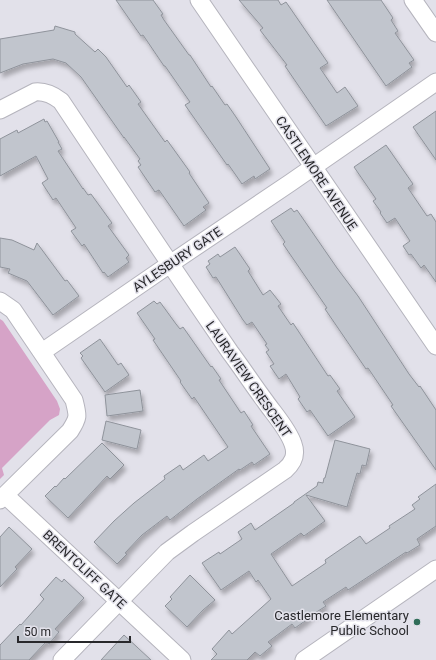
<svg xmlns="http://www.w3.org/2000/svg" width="436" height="660" font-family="Roboto,sans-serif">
<defs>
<filter id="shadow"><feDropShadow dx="2.5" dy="4.5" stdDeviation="2" flood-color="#0004"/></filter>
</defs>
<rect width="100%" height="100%" fill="#e2e1ea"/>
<path fill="#d6a3c7" d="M0 319 3 321 57 401 60 409 59 415 50 420 2 468 4 475 0 479Z"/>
<path fill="#c1c5cd" stroke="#8f939b" filter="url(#shadow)" d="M116 0H153L163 14 161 15 164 20 189 55H190L211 87 212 86 225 105 227 104 236 117 270 169 255 179 254 176 242 184 228 164 227 165 185 105 190 102 165 66H164L143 35 141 36Z
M239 0H278L281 5 286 2 328 63 320 68 337 93 345 87 358 106 326 126 285 66 287 65 260 30 263 28Z
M327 0H381L393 18 391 20 398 31 395 33 414 60 409 63 412 67 386 86Z
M55 26 75 32V34L95 52 98 49 106 57 127 87 129 85 141 102 138 104 165 142 167 140 190 172 189 173 209 203 203 207 206 210 184 226 159 190 155 192 138 167 141 165 138 161 140 159 124 137V138L81 77 66 63 53 59 23 64 0 73V39L54 30Z
M436 111V160L413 127Z
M44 119 45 122 47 121 59 142H58L62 149 58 151 83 189V188L88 195 91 194 112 223 108 226 129 255 126 258 129 262 108 277 104 272 103 273 84 244 82 246 71 231 76 228 56 198 53 200 42 183 48 179 36 156 0 176V139L17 130 18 133Z
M386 145 413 184 408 188 427 216 431 214 436 222V282L424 265 421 268 411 254 409 255 403 246 410 241 395 218 387 223 380 213 381 212 373 201 376 199 354 167Z
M291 208 294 212 297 210 337 268 358 296 409 374 419 387 420 386 436 410V470L391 406 393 405 368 368 366 369 325 309 327 308 283 244 285 242 271 221Z
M0 238 12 240 34 250 37 243 65 281 67 280 79 296 53 315 27 281 8 273 10 269 0 267Z
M235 247 250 269 248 271 263 295 270 290 281 304 278 306 291 325 293 323 328 376 330 375 340 389 337 391 355 417 328 436 310 410 307 412 298 399 300 397 286 374 279 379 270 366 274 364 266 352 269 350 265 345 267 344 252 322 247 325 243 320 216 277 213 278 206 267 210 264 208 261 218 254 220 257Z
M154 301 157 304 160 302 176 324 180 329 183 327 211 367 212 366 221 379 219 380 241 413 244 411 253 425 251 426 270 454 254 465 252 462 240 470 239 469 197 499 170 520 167 516 142 535 125 553 127 554 117 564 94 542 114 521 134 503 165 479 164 476 180 465 183 470 204 455 208 461 228 447 194 397 192 399 180 382 181 381 153 340 155 339 137 313Z
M100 339 118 365 121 363 129 375 105 392 81 358 83 356 80 353Z
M140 390 143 411 107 416 105 395Z
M106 421 141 430 137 449 102 440Z
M335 440 370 449 366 466 362 465 360 474 357 473 347 507 306 495 325 521 304 536 301 533 271 554 292 586 326 563 325 560 360 536 366 544 390 528 389 526 415 509 412 505 420 499 418 497 436 484V526L417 539 420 545 407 553 406 552 348 590 346 587 323 602 326 606 307 618 308 619 295 628 292 624 268 642 272 646 260 656 255 652 247 660H211L217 654 212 649 229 630 232 634 271 599 258 580 256 582 249 571 221 590 202 563 219 552 220 554 242 539 238 532 251 523 255 530 294 503V502L317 486 318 482 323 483 324 478H325Z
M102 443 124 465 110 479 107 476 68 518 45 496 55 486 56 487 64 478 65 479Z
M9 527 32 549 15 567 17 569 0 587V537Z
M190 575 215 600 203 610 187 627 165 606 172 599 170 597Z
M56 577 62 582 64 579 84 598 55 629 59 632 49 644 46 642 29 660H0V645L20 624 21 625 44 599 40 595Z
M124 635 151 660H101Z"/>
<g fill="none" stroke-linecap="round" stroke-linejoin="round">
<g stroke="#b5b4bd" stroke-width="19">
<path id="minor" d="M199 0 436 346
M413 0 436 33
M0 110 35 92C45 91 53 95 61 101 117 185 173 269 230 352 242 368 253 385 265 401 274 414 288 429 293 444 297 455 293 463 285 470L193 533 167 552 62 660
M0 301 13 310 74 400C78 416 79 417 70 431L0 500
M42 352 170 264 290 183 436 82
M5 495 182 660
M304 660 436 569"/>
</g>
<use href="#minor" stroke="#fff" stroke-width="17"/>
</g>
<circle fill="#306d59" stroke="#e2e1ea" stroke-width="1.5" cx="417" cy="622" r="4"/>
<g text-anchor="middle" stroke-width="3" stroke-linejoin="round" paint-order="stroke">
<g font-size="13" fill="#28282b" stroke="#e2e1ea">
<text transform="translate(317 173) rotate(56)" y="5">CASTLEMORE AVENUE</text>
<text transform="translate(177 259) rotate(-34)" y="5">AYLESBURY GATE</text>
<text transform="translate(249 379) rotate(55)" y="5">LAURAVIEW CRESCENT</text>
<text transform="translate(85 569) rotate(43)" y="5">BRENTCLIFF GATE</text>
</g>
<g font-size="13" fill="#28282b" stroke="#e2e1ea" text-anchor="end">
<text x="409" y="620">Castlemore Elementary<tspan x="409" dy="15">Public School</tspan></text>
</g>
</g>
<path d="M18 636v6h112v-6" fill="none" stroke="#28282b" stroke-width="2"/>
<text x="24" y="636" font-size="12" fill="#28282b" stroke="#e2e1ea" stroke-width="3" paint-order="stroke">50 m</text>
</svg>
